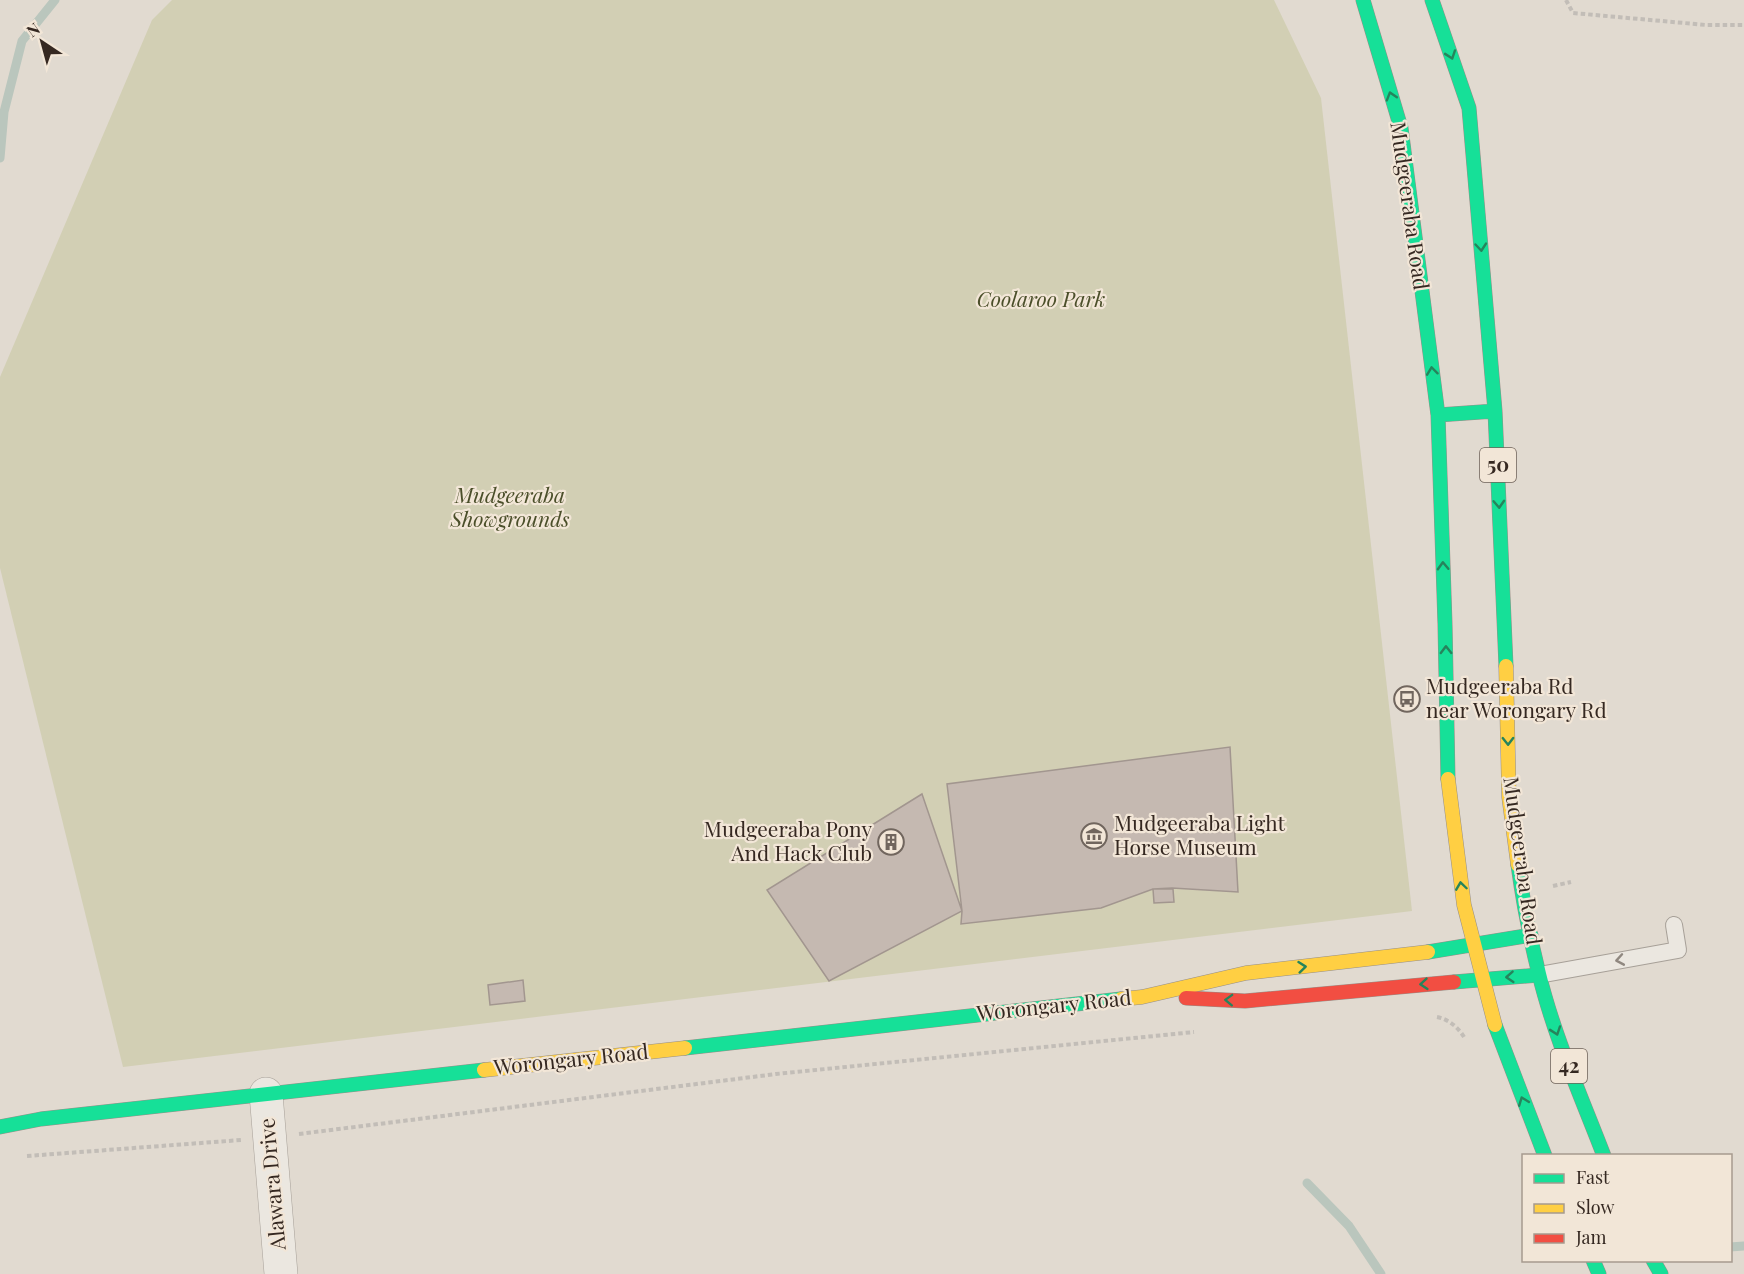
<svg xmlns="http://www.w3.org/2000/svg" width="1744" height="1274" font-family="'Playfair Display',serif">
<rect width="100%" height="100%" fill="#e1dad0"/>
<path fill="#d2cfb4" d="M172 0H1274L1321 98 1412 911 123 1067 0 568V377L152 20Z"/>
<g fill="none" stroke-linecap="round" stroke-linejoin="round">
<path stroke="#bac6bd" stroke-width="9" d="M0 158 4 112 22 41 55 0
M1307 1183 1349 1226 1381 1274
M1730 1247 1744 1246"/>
</g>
<path fill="#c5b9b1" stroke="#a2968f" stroke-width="1.5" d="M1230 747 1238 892 1172 888 1153 889 1101 908 961 924 962 911 947 784Z
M922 794 962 911 829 981 767 890Z
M1153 889H1173L1174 902 1154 903Z
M523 980 525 1001 490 1005 488 985Z"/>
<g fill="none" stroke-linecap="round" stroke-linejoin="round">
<g stroke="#a7a098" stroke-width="18">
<path id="lane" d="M1539 975 1678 950 1674 925"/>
</g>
<g stroke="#a7a098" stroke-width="34">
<path id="street" d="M266 1094 281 1274"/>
</g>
<g stroke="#978f88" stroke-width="15">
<path id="fast" d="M1363 0 1401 128 1438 415 1445 624 1448 779
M1432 0 1469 108 1495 411 1506 666
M1438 415 1495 411
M1518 865C1523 902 1530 938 1539 974 1554 1036 1581 1096 1604 1156
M1428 952 1531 935
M1454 982 1539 975
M1495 1025 1545 1156
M685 1048 1121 999
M0 1127 41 1119 484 1070
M1593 1260 1599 1274
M1653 1260 1661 1274"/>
</g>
<g stroke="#978f88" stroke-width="15">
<path id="slow" d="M1506 666 1509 797 1518 865
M1448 779 1464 905 1495 1025
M1121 999 1142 997 1246 973 1428 952
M484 1070 685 1048"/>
</g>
<g stroke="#978f88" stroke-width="15">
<path id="jam" d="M1186 998 1245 1001 1454 982"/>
</g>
<path stroke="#c2bdb7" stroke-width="4" stroke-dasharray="4.5 3" stroke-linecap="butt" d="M1566 0 1573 13 1706 25H1744
M1553 886 1571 882
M1437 1017C1448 1019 1458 1027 1464 1037
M299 1134 776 1074 1194 1032
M27 1156 241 1140"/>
<use href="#lane" stroke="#ebe7e0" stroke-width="16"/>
<use href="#street" stroke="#ebe7e0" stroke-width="33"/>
<use href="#fast" stroke="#16e098" stroke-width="14"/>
<use href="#slow" stroke="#ffcf43" stroke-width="14"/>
<use href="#jam" stroke="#f24e42" stroke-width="14"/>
</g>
<defs><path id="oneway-chevron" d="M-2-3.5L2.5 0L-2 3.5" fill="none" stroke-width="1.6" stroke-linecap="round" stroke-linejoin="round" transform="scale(1.5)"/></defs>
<g stroke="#26845c">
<use href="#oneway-chevron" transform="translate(1451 55) rotate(71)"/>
<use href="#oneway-chevron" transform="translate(1391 96) rotate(-107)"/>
<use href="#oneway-chevron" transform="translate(1481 247) rotate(85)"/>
<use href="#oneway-chevron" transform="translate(1432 371) rotate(-97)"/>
<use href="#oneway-chevron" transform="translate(1499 504) rotate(87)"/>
<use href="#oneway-chevron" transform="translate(1443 566) rotate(-92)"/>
<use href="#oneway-chevron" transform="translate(1446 650) rotate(-91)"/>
<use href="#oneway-chevron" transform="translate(1508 741) rotate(89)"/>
<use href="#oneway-chevron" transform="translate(1461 886) rotate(-98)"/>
<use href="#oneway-chevron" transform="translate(1302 967) rotate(-6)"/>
<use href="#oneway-chevron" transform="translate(1510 977) rotate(176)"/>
<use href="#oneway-chevron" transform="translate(1424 984) rotate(175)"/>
<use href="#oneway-chevron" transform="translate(1229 1000) rotate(-178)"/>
<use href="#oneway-chevron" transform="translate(1556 1031) rotate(71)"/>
<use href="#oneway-chevron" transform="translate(1523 1101) rotate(-111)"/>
</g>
<use stroke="#908880" href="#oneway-chevron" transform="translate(1620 960) rotate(170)"/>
<defs>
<g id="bus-ring" transform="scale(1.35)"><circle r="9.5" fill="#f2e6d7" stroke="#71665e" stroke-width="1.5"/><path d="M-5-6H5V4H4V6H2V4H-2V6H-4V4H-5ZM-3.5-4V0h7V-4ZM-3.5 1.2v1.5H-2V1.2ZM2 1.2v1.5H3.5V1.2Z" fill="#71665e"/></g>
<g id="museum-ring" transform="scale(1.35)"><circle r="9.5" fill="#f2e6d7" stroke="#71665e" stroke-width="1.5"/><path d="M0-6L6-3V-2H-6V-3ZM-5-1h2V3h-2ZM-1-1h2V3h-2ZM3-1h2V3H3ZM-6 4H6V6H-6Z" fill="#71665e"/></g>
<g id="building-ring" transform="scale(1.35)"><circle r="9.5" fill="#f2e6d7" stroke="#71665e" stroke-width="1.5"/><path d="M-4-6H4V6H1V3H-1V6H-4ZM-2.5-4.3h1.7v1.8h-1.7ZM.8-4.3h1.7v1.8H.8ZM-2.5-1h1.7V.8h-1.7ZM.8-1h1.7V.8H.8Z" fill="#71665e"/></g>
</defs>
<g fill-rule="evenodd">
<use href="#bus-ring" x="1407" y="699"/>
<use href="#museum-ring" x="1094" y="836"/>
<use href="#building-ring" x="891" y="842"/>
</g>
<g text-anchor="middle" stroke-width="4.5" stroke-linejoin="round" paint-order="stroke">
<g fill="#f2e6d7" stroke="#6e6158" stroke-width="1.5">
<rect x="1480" y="448" width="36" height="34" rx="4.5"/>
<rect x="1551" y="1049" width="36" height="34" rx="4.5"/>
</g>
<g font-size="20" font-weight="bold" fill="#352821">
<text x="1498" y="472">50</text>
<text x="1569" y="1073">42</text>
</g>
<g font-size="21" fill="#352821" stroke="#f2e6d7">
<text transform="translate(1409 206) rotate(82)" y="7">Mudgeeraba Road</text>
<text transform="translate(1522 861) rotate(82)" y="7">Mudgeeraba Road</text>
<text transform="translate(1054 1006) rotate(-6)" y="7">Worongary Road</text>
<text transform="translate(571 1060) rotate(-6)" y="7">Worongary Road</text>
<text transform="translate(273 1184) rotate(-95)" y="7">Alawara Drive</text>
</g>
<g font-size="21" font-style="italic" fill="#4b4f2a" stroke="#f2e6d7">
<text x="1041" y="307">Coolaroo Park</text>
<text x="510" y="503">Mudgeeraba<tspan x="510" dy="24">Showgrounds</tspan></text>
</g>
<g font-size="21" fill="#352821" stroke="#f2e6d7" text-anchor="start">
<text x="1426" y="694">Mudgeeraba Rd<tspan x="1426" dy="24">near Worongary Rd</tspan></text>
<text x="1114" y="831">Mudgeeraba Light<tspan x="1114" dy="24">Horse Museum</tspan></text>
<text x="872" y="837" text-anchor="end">Mudgeeraba Pony<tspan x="872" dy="24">And Hack Club</tspan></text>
</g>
</g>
<rect x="1522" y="1154" width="210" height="108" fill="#f2e6d7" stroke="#a69a8e" stroke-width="1.5"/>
<rect x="1534" y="1174" width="30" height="9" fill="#16e098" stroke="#a69a8e" stroke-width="1.5"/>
<text x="1576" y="1184" font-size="18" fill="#352821">Fast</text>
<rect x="1534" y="1204" width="30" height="9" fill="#ffcf43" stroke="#a69a8e" stroke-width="1.5"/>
<text x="1576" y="1214" font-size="18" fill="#352821">Slow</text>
<rect x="1534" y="1234" width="30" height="9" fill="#f24e42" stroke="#a69a8e" stroke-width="1.5"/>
<text x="1576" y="1244" font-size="18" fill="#352821">Jam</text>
<g transform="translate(42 42) rotate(324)" stroke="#f2e6d7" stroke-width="4.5" paint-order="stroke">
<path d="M0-4.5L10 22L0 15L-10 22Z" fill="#352821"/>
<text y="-9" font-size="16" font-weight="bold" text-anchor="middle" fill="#352821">N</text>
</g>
</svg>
